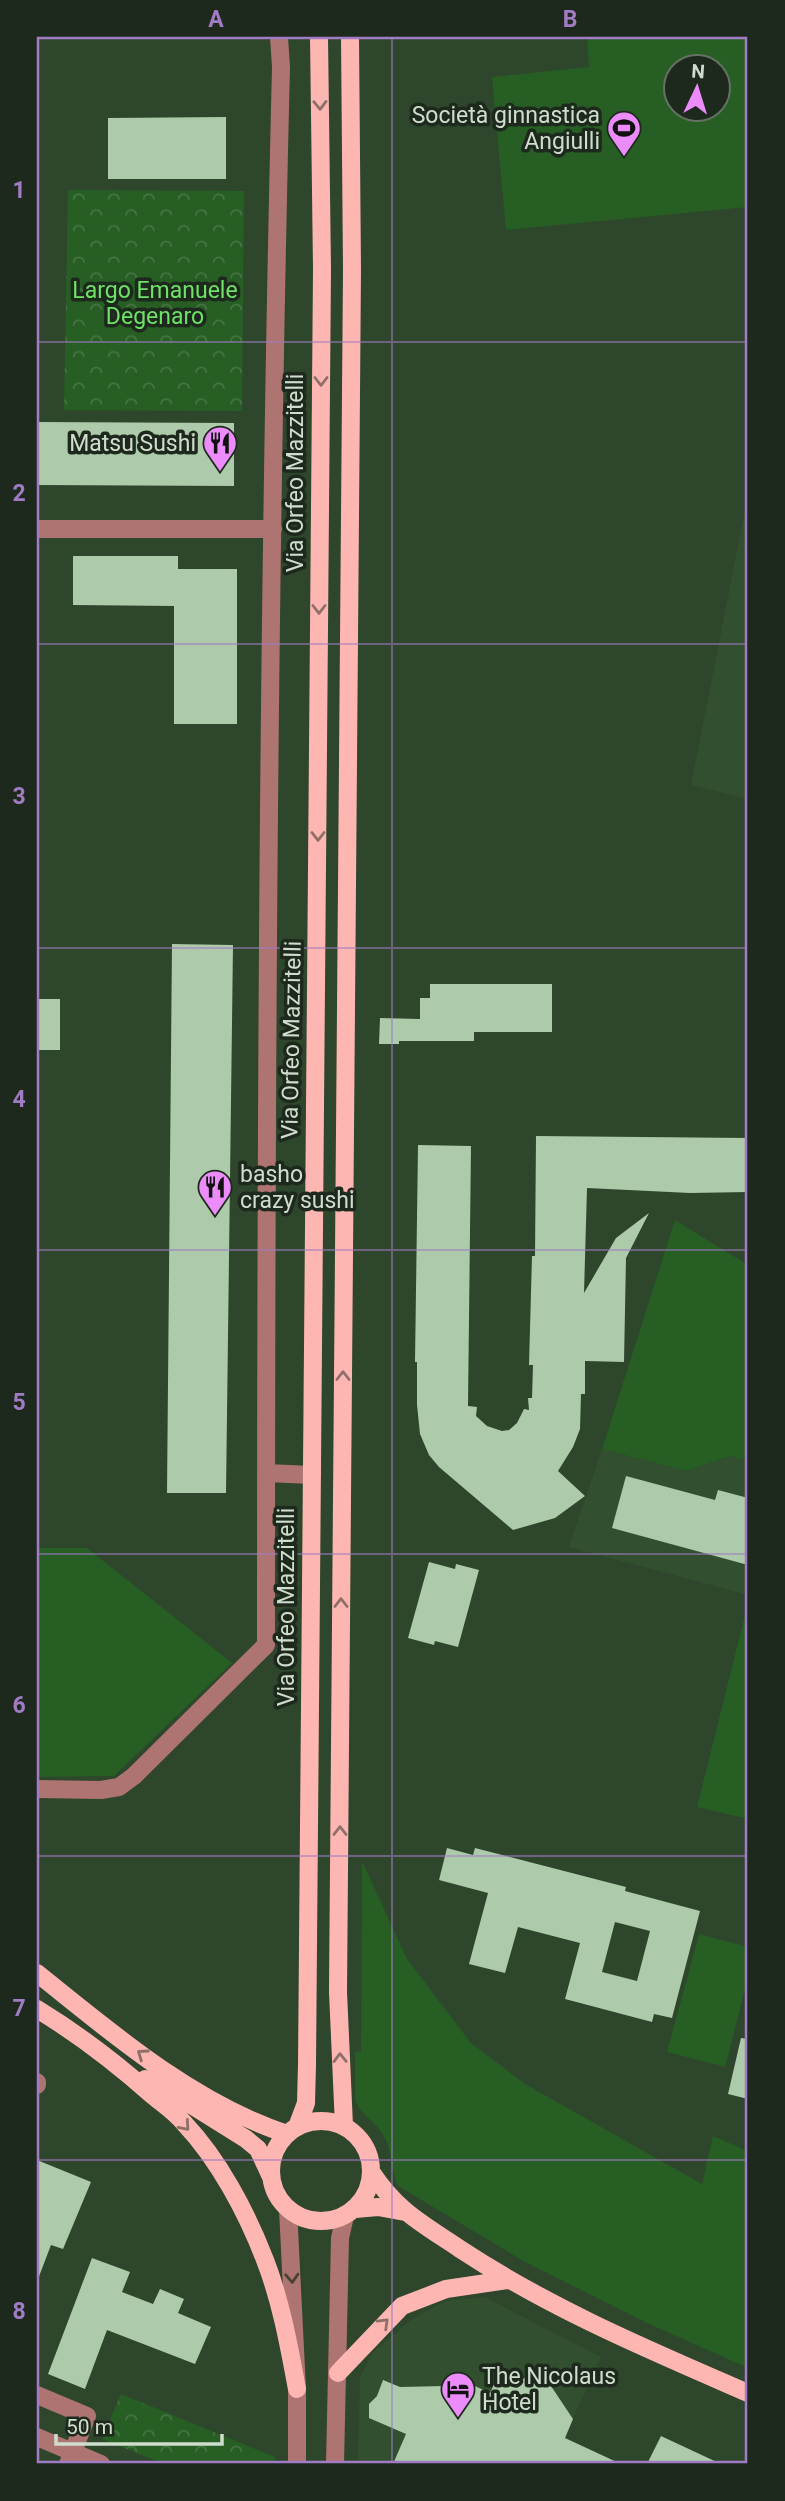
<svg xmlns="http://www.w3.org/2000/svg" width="785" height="2501" font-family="Roboto,sans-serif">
<defs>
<pattern id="park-crowns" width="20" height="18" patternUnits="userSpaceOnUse" patternTransform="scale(1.75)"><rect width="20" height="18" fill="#275e24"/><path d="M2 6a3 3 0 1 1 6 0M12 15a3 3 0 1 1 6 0" fill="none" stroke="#457543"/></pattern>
</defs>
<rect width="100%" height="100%" fill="#2e462c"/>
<path fill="#324f2f" d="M748 495V799L691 785Z
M602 1449 687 1471 731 1456 748 1461V1595L569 1547Z
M485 2297 601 2357 552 2464H358L360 2377 373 2352 411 2320 445 2301Z"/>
<path fill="#275e24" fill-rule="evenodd" d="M587 37H748V207L506 230 492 77 589 67ZM718 66V108H676V66Z
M675 1220 748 1265V1461L730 1456 687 1471 602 1449Z
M37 1548H87L232 1663 114 1776 37 1777Z
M745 1615 748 1616V1819L697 1807Z
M362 1861 407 1959 471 2043 525 2084 702 2184 713 2136 748 2151V2368L647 2323 527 2263 398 2186C390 2171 393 2153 385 2138 378 2123 359 2114 355 2099V2052L361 2051Z
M699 1934 748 1947V1978L725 2067 667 2052Z"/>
<path fill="url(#park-crowns)" d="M68 190 244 191 242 411 64 410Z
M121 2394 275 2457V2464H164L102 2439Z"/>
<path fill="#adcaaa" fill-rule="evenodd" d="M226 117V179H108V118Z
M37 422 234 423V486L37 485Z
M73 556H178V569H237V724H174V606L73 605Z
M172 944 233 945 226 1493H167Z
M430 984H552V1032H474V1041H399V1044H379L380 1018 420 1019V998H430Z
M37 999H60V1050H37Z
M536 1136 748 1138V1192L690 1193 587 1188 584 1293 616 1238 649 1213 626 1258 624 1362 585 1361V1394H581L580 1429 573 1447 558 1471 585 1496 555 1518 513 1530 439 1467 429 1455 420 1434 417 1405V1362H415L418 1145 471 1146 468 1406 477 1407 476 1416 487 1426 502 1431 509 1430 517 1423 524 1409 529 1410 528 1398H532L533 1365H529L532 1256H535Z
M626 1476 715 1500 718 1490 748 1498V1565L612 1528Z
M429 1562 455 1569 456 1564 479 1570 458 1647 435 1641 434 1645 408 1638Z
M447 1848 473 1855 475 1848 626 1887 625 1891 700 1911 672 2018 654 2014 652 2022 565 1999 580 1943 518 1927 505 1973 469 1964 488 1893 439 1880ZM615 1922 650 1931 637 1981 602 1972Z
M741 2038 748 2039V2099L728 2094Z
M37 2160 91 2182 63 2249 51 2245 38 2279Z
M92 2258 130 2272 122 2292 153 2304 160 2289 184 2299 178 2313 211 2327 195 2364 107 2330 85 2389 48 2374Z
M449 2374 490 2393 497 2378 517 2388 524 2378 535 2375 542 2376 547 2380 573 2419 565 2438 621 2464H393L406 2434 369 2418V2404L377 2396 383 2380 400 2387 444 2386Z
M661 2436 721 2464H647Z"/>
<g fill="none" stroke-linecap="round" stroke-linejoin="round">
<path stroke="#ae7471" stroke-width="18" d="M37 529H273
M266 1473 312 1475
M37 1789 101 1790 119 1787 134 1776 266 1645C266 1119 268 593 281 67L279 37
M37 2082V2085
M288 2209 297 2389V2464
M37 2395 87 2416 68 2464
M37 2437 101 2464
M335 2464 340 2238 345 2216"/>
<path stroke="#feb6b2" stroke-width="18" d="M37 1973C111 2033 195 2104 287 2134
M37 2009C78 2034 116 2063 152 2095 163 2104 175 2112 184 2123 219 2160 247 2213 265 2260 281 2301 289 2346 297 2389
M145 2079 174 2094 246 2139 258 2149 271 2177
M271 2171a50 50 0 1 1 100 0a50 50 0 1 1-100 0Z
M344 2126 338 1992 352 270 350 37
M297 2127 306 2103 307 2065 322 269 319 37
M372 2173C398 2212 423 2224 460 2249 551 2309 649 2350 748 2393
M355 2209 378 2207 405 2212
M338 2373 402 2306 446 2289 507 2280"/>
</g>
<defs><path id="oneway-chevron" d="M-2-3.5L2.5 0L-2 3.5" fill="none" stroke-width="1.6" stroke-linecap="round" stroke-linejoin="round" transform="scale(1.75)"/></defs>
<g stroke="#8e7068">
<use href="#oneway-chevron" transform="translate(320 105) rotate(89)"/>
<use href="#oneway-chevron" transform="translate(321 381) rotate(90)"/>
<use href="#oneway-chevron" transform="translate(319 609) rotate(90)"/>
<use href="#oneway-chevron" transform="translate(318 836) rotate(90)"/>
<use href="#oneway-chevron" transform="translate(343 1376) rotate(-90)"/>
<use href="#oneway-chevron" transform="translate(341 1603) rotate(-90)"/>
<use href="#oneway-chevron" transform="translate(340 1831) rotate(-90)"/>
<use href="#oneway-chevron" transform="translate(142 2054) rotate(-145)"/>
<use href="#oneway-chevron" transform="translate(340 2058) rotate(-91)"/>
<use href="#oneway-chevron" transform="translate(185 2126) rotate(49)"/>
<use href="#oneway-chevron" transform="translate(384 2323) rotate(-44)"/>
</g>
<use stroke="#494036" href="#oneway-chevron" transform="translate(292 2278) rotate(87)"/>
<path fill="none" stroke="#a17cc5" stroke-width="2" stroke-opacity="0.55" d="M392 37V2464M37 342H748M37 644H748M37 948H748M37 1250H748M37 1554H748M37 1856H748M37 2160H748"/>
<defs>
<g id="stadium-pin" transform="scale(1.75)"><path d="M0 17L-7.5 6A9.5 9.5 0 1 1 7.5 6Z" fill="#ec8cfa" stroke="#1e291d"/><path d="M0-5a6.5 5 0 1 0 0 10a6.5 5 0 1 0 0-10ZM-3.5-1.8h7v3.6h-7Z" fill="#111"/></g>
<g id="restaurant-pin" transform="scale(1.75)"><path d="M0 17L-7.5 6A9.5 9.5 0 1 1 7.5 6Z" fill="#ec8cfa" stroke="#1e291d"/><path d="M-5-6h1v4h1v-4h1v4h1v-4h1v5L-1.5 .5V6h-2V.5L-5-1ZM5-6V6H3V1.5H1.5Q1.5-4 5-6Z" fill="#111"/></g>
<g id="hotel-pin" transform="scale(1.75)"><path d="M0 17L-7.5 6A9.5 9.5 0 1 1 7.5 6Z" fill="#ec8cfa" stroke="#1e291d"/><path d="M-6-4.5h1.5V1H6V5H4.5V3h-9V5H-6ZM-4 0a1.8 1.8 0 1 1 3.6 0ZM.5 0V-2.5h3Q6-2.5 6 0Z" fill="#111"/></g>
</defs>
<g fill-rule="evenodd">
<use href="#stadium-pin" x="624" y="128"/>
<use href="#restaurant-pin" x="220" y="443"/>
<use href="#restaurant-pin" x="215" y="1187"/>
<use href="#hotel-pin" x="458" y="2389"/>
</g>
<g text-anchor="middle" stroke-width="7" stroke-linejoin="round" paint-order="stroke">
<g font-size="23" fill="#cfddcd" stroke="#1e291d" text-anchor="end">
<text x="600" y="123">Società ginnastica<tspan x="600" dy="26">Angiulli</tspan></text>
<text x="196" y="451">Matsu Sushi</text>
<text x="240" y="1182" text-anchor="start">basho<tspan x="240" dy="26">crazy sushi</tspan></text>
<text x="482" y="2384" text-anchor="start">The Nicolaus<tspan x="482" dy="26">Hotel</tspan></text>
</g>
<g font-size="23" fill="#6de266" stroke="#1e291d">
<text x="155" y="298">Largo Emanuele<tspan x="155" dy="26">Degenaro</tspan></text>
</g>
<g font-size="23" fill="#cfddcd" stroke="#1e291d">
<text transform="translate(295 473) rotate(-90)" y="8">Via Orfeo Mazzitelli</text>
<text transform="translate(291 1040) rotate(-89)" y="8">Via Orfeo Mazzitelli</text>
<text transform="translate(286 1607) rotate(-90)" y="8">Via Orfeo Mazzitelli</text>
</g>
</g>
<rect width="785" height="2501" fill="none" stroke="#1e291d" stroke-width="77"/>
<g transform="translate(697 88) rotate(4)"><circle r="33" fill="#1e291d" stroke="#657163" stroke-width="2"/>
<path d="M0-5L12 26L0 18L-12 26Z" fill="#ec8cfa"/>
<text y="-10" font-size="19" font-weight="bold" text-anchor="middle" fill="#cfddcd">N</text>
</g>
<path d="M56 2434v10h166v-10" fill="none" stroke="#cfddcd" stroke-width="3.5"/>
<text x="66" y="2434" font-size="21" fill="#cfddcd" stroke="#1e291d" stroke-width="5" paint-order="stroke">50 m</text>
<rect x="38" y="38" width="708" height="2424" fill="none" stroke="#a17cc5" stroke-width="2.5"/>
<g font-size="23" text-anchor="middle" font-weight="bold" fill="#a17cc5">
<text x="216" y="27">A</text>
<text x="570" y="27">B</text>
<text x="19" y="198">1</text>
<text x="19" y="501">2</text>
<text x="19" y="804">3</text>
<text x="19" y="1107">4</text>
<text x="19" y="1410">5</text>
<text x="19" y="1713">6</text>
<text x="19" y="2016">7</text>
<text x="19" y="2319">8</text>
</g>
</svg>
